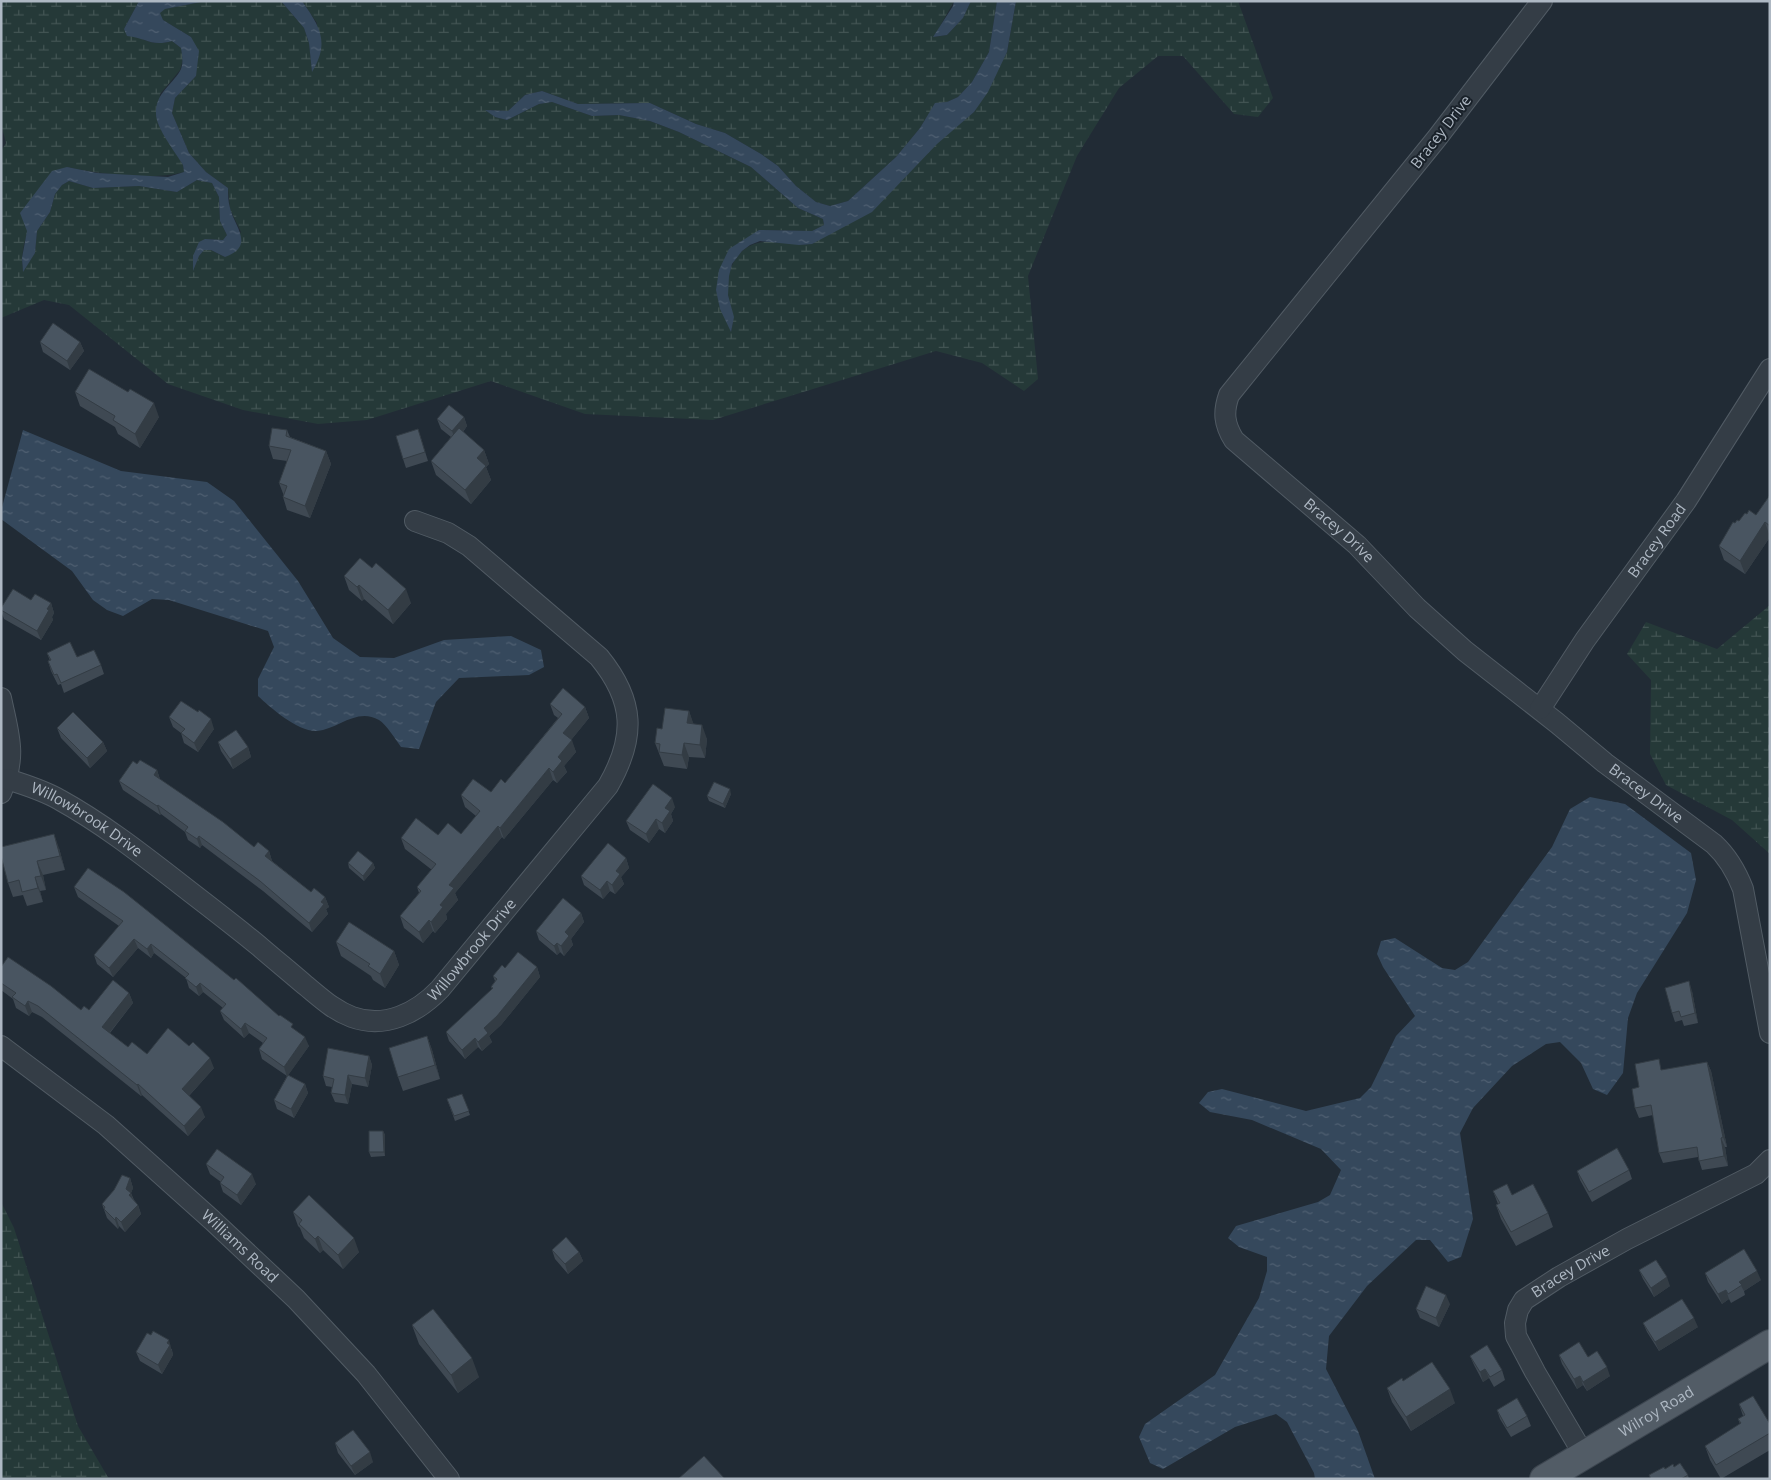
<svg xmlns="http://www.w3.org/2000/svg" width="1771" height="1480" font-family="'Open Sans',sans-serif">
<defs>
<pattern id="wetland-marsh" width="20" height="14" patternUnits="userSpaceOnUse" patternTransform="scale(1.25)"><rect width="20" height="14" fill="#253938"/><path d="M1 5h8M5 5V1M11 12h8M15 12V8" fill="none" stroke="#425453"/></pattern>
<pattern id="water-ripples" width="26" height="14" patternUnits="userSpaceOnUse" patternTransform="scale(1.25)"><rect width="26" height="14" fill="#35485c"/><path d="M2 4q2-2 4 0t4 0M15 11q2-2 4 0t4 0" fill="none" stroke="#506072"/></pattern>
</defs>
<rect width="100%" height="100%" fill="#212b35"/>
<path fill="url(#wetland-marsh)" d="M1 1H139L124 29C142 39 151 47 172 41L181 48 183 59 180 70 160 94 158 124 183 165 184 172C150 181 101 174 67 167 47 198 17 232 23 271L35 253 37 231 50 212 55 194 62 185 69 181 93 188 139 186 177 192 197 180 212 183 219 197 220 221 227 235 223 240 205 239 194 269 199 256 204 250H211L225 257 241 232 230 209 228 188 206 172 189 153 172 113 175 98 196 76 191 37 163 20 159 13 164 9 206 1H281L304 28 309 43 312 71 317 23 302 1H734L733 3 735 1H954L934 37 947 35 963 18 971 1H997L989 52 972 82 958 97 947 102 935 104 920 128 896 157 848 201 830 206 816 202 796 186 778 166 761 154 725 133 696 124 650 103 578 104 542 91 525 95 508 111 486 110 495 117 507 120 539 104 552 102 592 116 619 115 650 121 679 132 751 167 798 208 823 219 824 225 812 231 759 230 719 270 731 331C736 313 730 310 728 294 727 280 729 268 737 257 757 231 783 247 812 244L974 112 1007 52 1016 1H1238L1273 98 1258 117 1234 114 1183 56H1158L1119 88 1077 156 1028 276 1038 379 1024 391 982 363 936 351 713 420 585 414 491 381 367 420 318 424 243 410 168 384 69 305 44 300 1 318V151L6 143 1 124Z
M1770 605V854L1732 820 1666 785 1650 754 1651 680 1627 654 1646 622 1717 649Z
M1 1202 14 1228 78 1426 109 1479H1Z"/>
<path fill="url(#water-ripples)" d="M139 1H206L165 9 160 13 163 20 191 37 199 51 196 76 175 98 172 113 189 153 206 172 228 188C228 194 228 201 230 208 234 226 256 246 225 257L211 250H204L199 256 193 271V256L199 242 205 239 223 240 227 235 220 221 219 197 212 183 197 180 177 192 139 186 93 188 69 181 62 185 55 194 50 212 37 231 35 253 23 272 22 258 27 231 20 213 52 171 67 167 97 173 168 177 184 172 183 165C176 153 156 128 156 114 155 94 171 86 180 71 184 64 182 55 181 48L172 41C151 47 147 38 127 36L124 29Z
M281 1H302C320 27 330 42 312 72L309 43 304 28Z
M954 1H971L963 18 947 35 933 37 953 6Z
M997 1H1016L1007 52 988 92 974 112 937 144 872 212 812 244 799 245 760 241 750 245 742 251 732 264 729 276 728 295 734 317 731 332 720 309 716 290 719 270 729 249 759 230 812 231 824 225 823 219 798 208 751 167 679 132 650 121 619 115 592 116 552 102 539 104 507 120 495 117 485 110 508 111 525 95 542 91 578 104 650 103 696 124 725 133 761 154 778 166 796 186 816 202 830 206 848 201 896 157 920 128 935 103 947 102 958 97 972 82 989 52Z
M23 430 121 471 207 482 234 501 298 581 333 638 360 657 394 658 444 640 511 636 541 650 544 667 529 675 459 678 436 702 419 749 401 747C396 740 386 724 379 720 357 707 338 729 317 731 298 732 271 708 258 696V679L274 647 268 631 169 600 152 599 123 616 107 610 93 600 72 571 1 519V511Z
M1590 797 1625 804 1691 853 1696 880 1687 913 1637 993 1628 1018 1623 1073 1607 1095 1593 1089 1581 1063 1560 1042 1546 1044 1512 1066 1473 1108 1460 1133 1473 1219 1461 1257 1448 1262 1430 1240H1416L1367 1286 1329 1336 1326 1369 1358 1431 1375 1479H1315L1314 1473 1287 1422 1276 1414 1235 1427 1163 1469 1150 1463 1139 1437 1145 1424 1215 1375 1259 1298 1267 1271V1257L1239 1247 1228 1238 1236 1226 1318 1202 1330 1195 1341 1170 1321 1149 1252 1120 1210 1112 1199 1103 1208 1092 1222 1089 1306 1111 1360 1098 1371 1087 1396 1036 1415 1016 1383 967 1377 954 1381 941 1395 938 1442 968 1455 970 1468 962 1552 847 1570 809Z"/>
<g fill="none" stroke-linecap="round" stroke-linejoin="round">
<g stroke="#515b64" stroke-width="22">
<g id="street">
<path id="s1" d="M1542 1 1437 138 1229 395C1223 412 1224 424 1234 440L1357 545 1417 608 1465 651 1557 723 1605 763 1714 844C1728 857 1736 871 1743 889L1770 1033"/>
<path d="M1 698C9 736 17 755 1 793"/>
<path id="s2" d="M1540 709 1585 640 1686 501 1770 369"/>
<path id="s3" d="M7 779C25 785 43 790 60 800 100 822 139 852 175 880 203 902 231 923 259 946 274 959 290 972 305 985 320 997 333 1010 352 1017 385 1029 417 1013 440 989L608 786C636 737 635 701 599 657L469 546 448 533 415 521"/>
<path id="s4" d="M1 1046 106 1125 212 1220 296 1299 366 1374 449 1479"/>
<path id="s5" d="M1584 1455 1535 1372 1516 1336 1515 1323 1518 1310 1524 1300 1559 1277 1627 1239 1756 1174 1770 1160"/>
</g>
</g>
<g stroke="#3d4650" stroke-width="30">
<g id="primary">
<path id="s6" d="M1544 1479 1770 1344"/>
</g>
</g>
<use href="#street" stroke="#343d46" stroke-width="20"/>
<use href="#primary" stroke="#525c66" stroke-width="28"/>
</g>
<path fill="#3f4953" d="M40 342H80L84 351 70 370 43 352Z
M75 392 159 417 140 448 118 434 115 427 80 406Z
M464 417 467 426 463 432 484 450 489 464 486 467 491 480 471 504 436 475 431 461 451 437 441 429 437 419Z
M418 429 428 461 406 468 403 459Z
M287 430 290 437 326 451 331 464 310 518 287 510 283 497 284 496 279 483 287 461 273 459 269 446Z
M1770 495V537L1745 574 1724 560 1719 546 1739 521 1747 514 1756 515Z
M344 576 411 603 393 624 364 599 362 601 349 590Z
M31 600 51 603 54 613 52 617 53 620 41 640 4 619 1 611V608Z
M47 653 77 657 101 665 104 674 64 693 61 684 58 685 51 671 48 661H50Z
M550 704 585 707 589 718 571 740 576 752 564 766 567 772 557 783 553 780 504 839 502 837 455 893 458 900 446 914 447 919 435 933 433 931 423 943 404 928 400 916 419 893 417 887 432 870 405 849 401 838 461 834 476 816 465 807 461 795 491 792 505 783 558 718 554 715Z
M689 711 693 724 707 739 705 758 689 757 687 769 664 766 655 743 662 729Z
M169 717 214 729 198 752 184 743 181 733 173 727Z
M57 728 103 742 107 751 90 768 61 738Z
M218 742 248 747 251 757 233 769 221 751Z
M137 764 157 770 160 779 254 847 269 851 272 861 311 892 325 897 329 907 326 909 328 914 312 932 263 891 202 845 200 848 188 840 185 832 161 814 160 815 123 790 119 781Z
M731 794 725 808 709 801 707 796Z
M675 807 671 814 673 821 665 833 659 829 649 843 630 830 626 821Z
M59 848 65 870 43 875 46 890 40 891 43 902 27 906 23 895 13 897 8 883 1 856Z
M626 858 629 868 621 877 624 884 615 894 610 891 603 899 584 885 581 876Z
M348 863H373L375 868 364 881 349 868Z
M74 887 295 1030 309 1046 288 1075 305 1084 308 1093 294 1118 277 1109 274 1100 287 1076 262 1059 259 1049 263 1043 249 1033 244 1038 224 1020 220 1011 223 1008 203 992 199 996 189 988 186 978 154 953 151 958 138 948 113 977 97 964 94 955 119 926 78 897Z
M581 913 584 922 571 939 573 945 564 956 560 952 557 955 539 940 536 931Z
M336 942 394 951 399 965 385 988 373 980 371 976 341 956Z
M1 967 81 1010H89L129 993 133 1003 110 1033 128 1047 147 1054 214 1068 189 1096 205 1117 188 1136 142 1095 141 1096 42 1017 32 1012 29 1016 16 1008 13 999 1 990Z
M537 967 540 977 501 1025 489 1036 492 1042 482 1051 478 1047 465 1059 449 1041 446 1032 492 989 491 987 495 981 493 976 505 968Z
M1692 991 1698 1023 1684 1026 1682 1020 1675 1022 1672 1013Z
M427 1036 432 1050 440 1079 403 1091 398 1077Z
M369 1056 372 1065 368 1087 352 1084 348 1104 335 1102 331 1093 332 1087 326 1086 323 1076Z
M1707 1062 1711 1071 1727 1147H1725L1728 1166 1702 1170 1698 1157 1663 1163 1659 1153 1653 1115 1639 1118 1635 1108 1639 1087 1662 1070Z
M462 1094 470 1115 455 1121 447 1099Z
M383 1131 385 1135V1156L371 1157 369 1152Z
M206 1164 256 1184 241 1205 223 1192 220 1183 221 1182 210 1174Z
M1629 1170 1632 1179 1592 1202 1580 1180 1577 1171Z
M130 1178 133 1188 131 1193 134 1200 138 1205 141 1214 125 1232 119 1226 118 1229 107 1218 102 1204Z
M1493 1191 1512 1195 1548 1213 1553 1227 1516 1246 1501 1219 1496 1205 1498 1204Z
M293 1212 359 1252 343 1269 323 1250 320 1253 304 1238 300 1228 298 1226Z
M552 1250 579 1252 583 1261 568 1274 555 1259Z
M1639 1270 1670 1286 1654 1297 1643 1279Z
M1705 1273 1761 1280 1744 1291 1745 1295 1731 1303 1729 1299 1722 1304 1708 1282Z
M1450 1304 1439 1327 1420 1318 1416 1309Z
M1643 1323 1698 1327 1659 1351 1647 1332Z
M412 1325 479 1377 458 1393 419 1344Z
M172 1349V1350L173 1355 162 1374 140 1361 136 1352Z
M1559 1355 1588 1357 1610 1376 1587 1391 1583 1385 1577 1389 1562 1364Z
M1470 1356 1502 1370 1505 1380 1494 1387 1489 1378 1483 1382 1474 1365Z
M1403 1381 1455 1403 1411 1431 1392 1402 1387 1388Z
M1739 1404 1770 1424V1450L1721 1479 1710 1460 1705 1446 1740 1424 1738 1419 1743 1416Z
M1497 1410 1527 1416 1531 1426 1511 1437 1500 1419Z
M335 1443 373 1462 355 1475 338 1453Z
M1674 1467 1688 1475 1689 1479H1651L1649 1475 1665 1469Z"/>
<path fill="#333c44" d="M80 342 84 351 70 370 67 361Z
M154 403 159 417 140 448 135 434Z
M464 417 467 426 456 441 452 431Z
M484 450 489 464 486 467 491 480 471 504 465 490 477 458Z
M326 451 331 464 310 518 305 506Z
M1765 522 1770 537 1745 574 1740 561Z
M359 585 364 599 362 601 357 587Z
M406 589 411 603 393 624 388 610Z
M51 603 54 613 52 617 53 620 41 640 37 631 47 609Z
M585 707 589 718 567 745 563 733Z
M689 711 694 725 687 723Z
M211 719 214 729 198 752 194 743Z
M702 725 707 739 705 758 700 745Z
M572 740 576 752 564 766 567 772 557 783 553 772 558 757Z
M103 742 107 751 90 768 87 758Z
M684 743 689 757 687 769 682 755Z
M248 747 251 757 233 769 230 759Z
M549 768 553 780 504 839 500 828Z
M157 770 160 780 154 775Z
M730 789 731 794 725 808 723 804Z
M672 798 675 807 671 814 673 821 665 833 662 823 665 808Z
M158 805 161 814 160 815 157 806Z
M656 819 659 829 649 843 646 834Z
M498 826 502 837 455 893 458 900 446 914 447 919 435 933 431 922 449 885Z
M54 834 59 848 65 870 60 856Z
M199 836 202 845 200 848 197 839Z
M269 851 272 861 268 865 265 856Z
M626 858 629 868 621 877 624 884 615 894 612 885 616 871Z
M37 861 43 875 46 890 41 876Z
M373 863 375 868 364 881 363 876Z
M35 877 40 891 43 902 38 888Z
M607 881 610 891 603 899 600 890Z
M325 897 329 907 326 909 328 914 312 932 309 923 321 902Z
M581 913 584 922 571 939 573 945 564 956 561 946 565 932Z
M429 920 433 931 423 943 419 932Z
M134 939 138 948 113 977 109 968Z
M557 943 560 952 557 955 554 946Z
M151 944 154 953 151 958 147 949Z
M394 951 399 965 385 988 380 974Z
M537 967 540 977 501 1025 489 1036 492 1042 482 1051 478 1042 484 1028Z
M1689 981 1692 991 1698 1023 1695 1013Z
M200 983 203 992 199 996 196 987Z
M129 993 133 1003 106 1037 102 1027Z
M28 1001 32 1012 29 1016 25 1006Z
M245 1023 249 1033 244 1038 241 1029Z
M427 1036 432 1050 440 1079 435 1065Z
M305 1037 309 1046 287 1077 284 1067Z
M475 1038 478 1047 465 1059 462 1050Z
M369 1056 372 1065 368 1087 365 1078Z
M210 1058 214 1068 185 1100 182 1089Z
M1707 1062 1711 1071 1727 1147 1723 1137Z
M348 1075 352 1084 348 1104 345 1095Z
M138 1084 142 1095 141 1096 137 1085Z
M305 1084 308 1093 294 1118 291 1109Z
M201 1107 205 1117 188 1136 184 1126Z
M383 1131 385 1135V1156L384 1152Z
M1721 1138 1725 1147 1728 1166 1724 1156Z
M252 1174 256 1184 241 1205 237 1195Z
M130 1178 133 1188 131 1193 134 1203 132 1205 126 1189Z
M138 1205 141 1214 125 1232 121 1222Z
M116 1217 119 1226 118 1229 115 1220Z
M318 1236 323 1250 320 1253 315 1239Z
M354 1238 359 1252 343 1269 338 1255Z
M579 1252 583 1261 568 1274 565 1264Z
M1757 1271 1761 1280 1744 1291 1739 1282Z
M1667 1277 1670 1286 1654 1297 1651 1288Z
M1726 1290 1729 1299 1722 1304 1718 1294Z
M1446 1295 1450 1304 1439 1327 1436 1318Z
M1694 1318 1698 1327 1659 1351 1655 1342Z
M169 1340 173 1355 162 1374 158 1365Z
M472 1358 479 1377 458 1393 451 1375Z
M1607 1367 1610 1376 1587 1391 1583 1382Z
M1485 1369 1489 1378 1483 1382 1480 1372Z
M1580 1376 1583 1385 1577 1389 1574 1379Z
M1450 1389 1455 1403 1411 1431 1406 1417Z
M370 1452 373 1462 355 1475 351 1466Z"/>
<path fill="#495561" stroke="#333c44" d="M53 323 80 342 67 361 40 342Z
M89 369 128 392 130 389 154 403 135 434 113 420 115 416 75 392Z
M449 405 464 417 452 431 437 419Z
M272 428 287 430 286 436 326 451 305 506 283 497 287 486 279 483 291 450 269 446Z
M459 428 484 450 477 458 486 466 465 490 431 461Z
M418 429 425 452 403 459 396 436Z
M1770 495V526L1765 522 1740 561 1719 546 1733 522 1735 523 1737 520 1739 521 1745 513 1747 514 1749 510 1756 515Z
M360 558 372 568 376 563 406 589 388 610 359 585 357 587 344 576Z
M13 589 31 600 35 594 51 603 47 609 49 610 37 631 1 610V608Z
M70 642 77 657 94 650 101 665 61 683 57 674 54 675 48 661 51 660 47 653Z
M563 688 585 707 563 733 572 740 558 757 562 761 553 772 549 768 500 828 498 826 449 885 454 888 440 905 443 907 431 922 429 920 419 932 400 916 421 891 417 887 436 864 401 838 416 818 438 835 448 823 461 834 480 811 461 795 473 779 491 792 501 779 505 783 562 714 550 704Z
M181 701 198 712 199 710 211 719 194 743 181 733 185 729 169 717Z
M665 708 689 711 687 723 702 725 700 745 684 743 682 755 659 752 660 744 655 743 657 728 662 729Z
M73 712 103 742 87 758 57 728Z
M236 730 248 747 230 759 218 742Z
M140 760 157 770 154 775 223 822 254 847 258 842 269 851 265 856 311 892 314 888 325 897 321 902 324 904 309 923 260 881 199 836 197 839 185 831 188 827 158 805 157 806 119 781 133 761 137 764Z
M714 782 730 789 723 804 707 796Z
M653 784 672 798 665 808 670 811 662 823 656 819 646 834 626 821Z
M54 834 60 856 37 861 41 876 35 877 38 888 22 892 19 880 8 883 1 856V847Z
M608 843 626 858 616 871 620 874 612 885 607 881 600 890 581 876Z
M358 851 373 863 363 876 348 863Z
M88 868 124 892 234 980 236 978 279 1016 280 1015 293 1024 291 1027 305 1037 284 1067 259 1049 267 1038 245 1023 241 1029 220 1011 226 1004 200 983 196 987 185 978 189 974 151 944 147 949 134 939 109 968 94 955 123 921 74 887Z
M563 898 581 913 565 932 569 936 561 946 557 943 554 946 536 931Z
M349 922 394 951 380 974 368 966 370 964 336 942Z
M518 952 537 967 497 1016 484 1028 488 1033 478 1042 475 1038 462 1050 446 1032 493 988 491 987 497 979 493 976 502 965 505 968Z
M8 957 51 986 81 1010 84 1006 89 1010 113 980 129 993 102 1027 128 1047 132 1042 147 1054 168 1028 189 1046 193 1042 210 1058 182 1089 201 1107 184 1126 138 1084 137 1085 38 1006 28 1001 25 1006 12 997 16 993 1 983V967Z
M1689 981 1695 1013 1681 1017 1679 1011 1672 1013 1665 988Z
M427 1036 435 1065 398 1077 389 1048Z
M328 1048 369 1056 365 1078 348 1075 345 1095 331 1093 334 1079 323 1076Z
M1659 1059 1661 1070 1707 1062 1723 1137 1721 1138 1724 1156 1699 1161 1697 1147 1659 1153 1651 1105 1635 1108 1632 1089 1639 1087 1635 1064Z
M288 1075 305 1084 291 1109 274 1100Z
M462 1094 469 1111 454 1116 447 1099Z
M369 1131H383L384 1152H369Z
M1617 1148 1629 1170 1589 1192 1577 1171Z
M217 1149 252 1174 237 1195 220 1183 224 1177 206 1164Z
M122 1175 130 1178 126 1189 131 1193 129 1195 138 1205 121 1222 116 1217 115 1220 104 1209 105 1207 102 1204 114 1190Z
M1507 1184 1512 1195 1533 1184 1548 1213 1511 1232 1496 1205 1500 1203 1493 1191Z
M309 1195 354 1238 338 1255 318 1236 315 1239 299 1224 302 1220 293 1212Z
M566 1237 579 1252 565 1264 552 1250Z
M1744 1249 1757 1271 1739 1282 1742 1285 1728 1294 1726 1290 1718 1294 1705 1273Z
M1656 1260 1667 1277 1651 1288 1639 1270Z
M1426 1286 1446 1295 1436 1318 1416 1309Z
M1682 1299 1694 1318 1655 1342 1643 1323Z
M433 1309 472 1358 451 1375 412 1325Z
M153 1331 169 1340 167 1343 170 1345 158 1365 136 1352 147 1333 151 1335Z
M1579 1342 1588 1357 1597 1351 1607 1367 1583 1382 1580 1376 1574 1379 1559 1355Z
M1487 1345 1502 1370 1490 1377 1485 1369 1480 1372 1470 1356Z
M1432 1362 1450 1389 1406 1417 1387 1388 1402 1378 1403 1381Z
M1753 1396 1770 1424V1433L1716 1465 1705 1446 1741 1423 1738 1419 1745 1415 1739 1404Z
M1517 1398 1527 1416 1507 1428 1497 1410Z
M353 1430 370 1452 351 1466 335 1443Z
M704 1456 725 1479H678Z
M1680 1463 1688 1475 1681 1479H1651L1649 1475 1664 1467 1665 1469 1673 1464 1674 1467Z"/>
<g text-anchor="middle" stroke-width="4" stroke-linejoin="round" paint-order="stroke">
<g font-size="15" fill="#aeb8c3" stroke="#1a222a">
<text transform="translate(1441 132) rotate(-52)" y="5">Bracey Drive</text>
<text dy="5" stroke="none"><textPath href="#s1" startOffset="689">Bracey Drive</textPath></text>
<text dy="5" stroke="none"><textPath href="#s2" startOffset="205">Bracey Road</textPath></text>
<text dy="5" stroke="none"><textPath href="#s1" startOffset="1094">Bracey Drive</textPath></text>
<text dy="5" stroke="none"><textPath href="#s3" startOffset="90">Willowbrook Drive</textPath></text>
<text dy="5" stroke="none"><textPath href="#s3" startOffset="570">Willowbrook Drive</textPath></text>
<text dy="5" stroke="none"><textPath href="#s4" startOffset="312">Williams Road</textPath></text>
<text dy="5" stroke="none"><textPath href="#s5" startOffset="230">Bracey Drive</textPath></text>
<text dy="5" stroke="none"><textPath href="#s6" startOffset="131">Wilroy Road</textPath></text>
</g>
</g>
<rect width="1771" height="1480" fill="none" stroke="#aeb8c3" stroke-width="5"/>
</svg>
